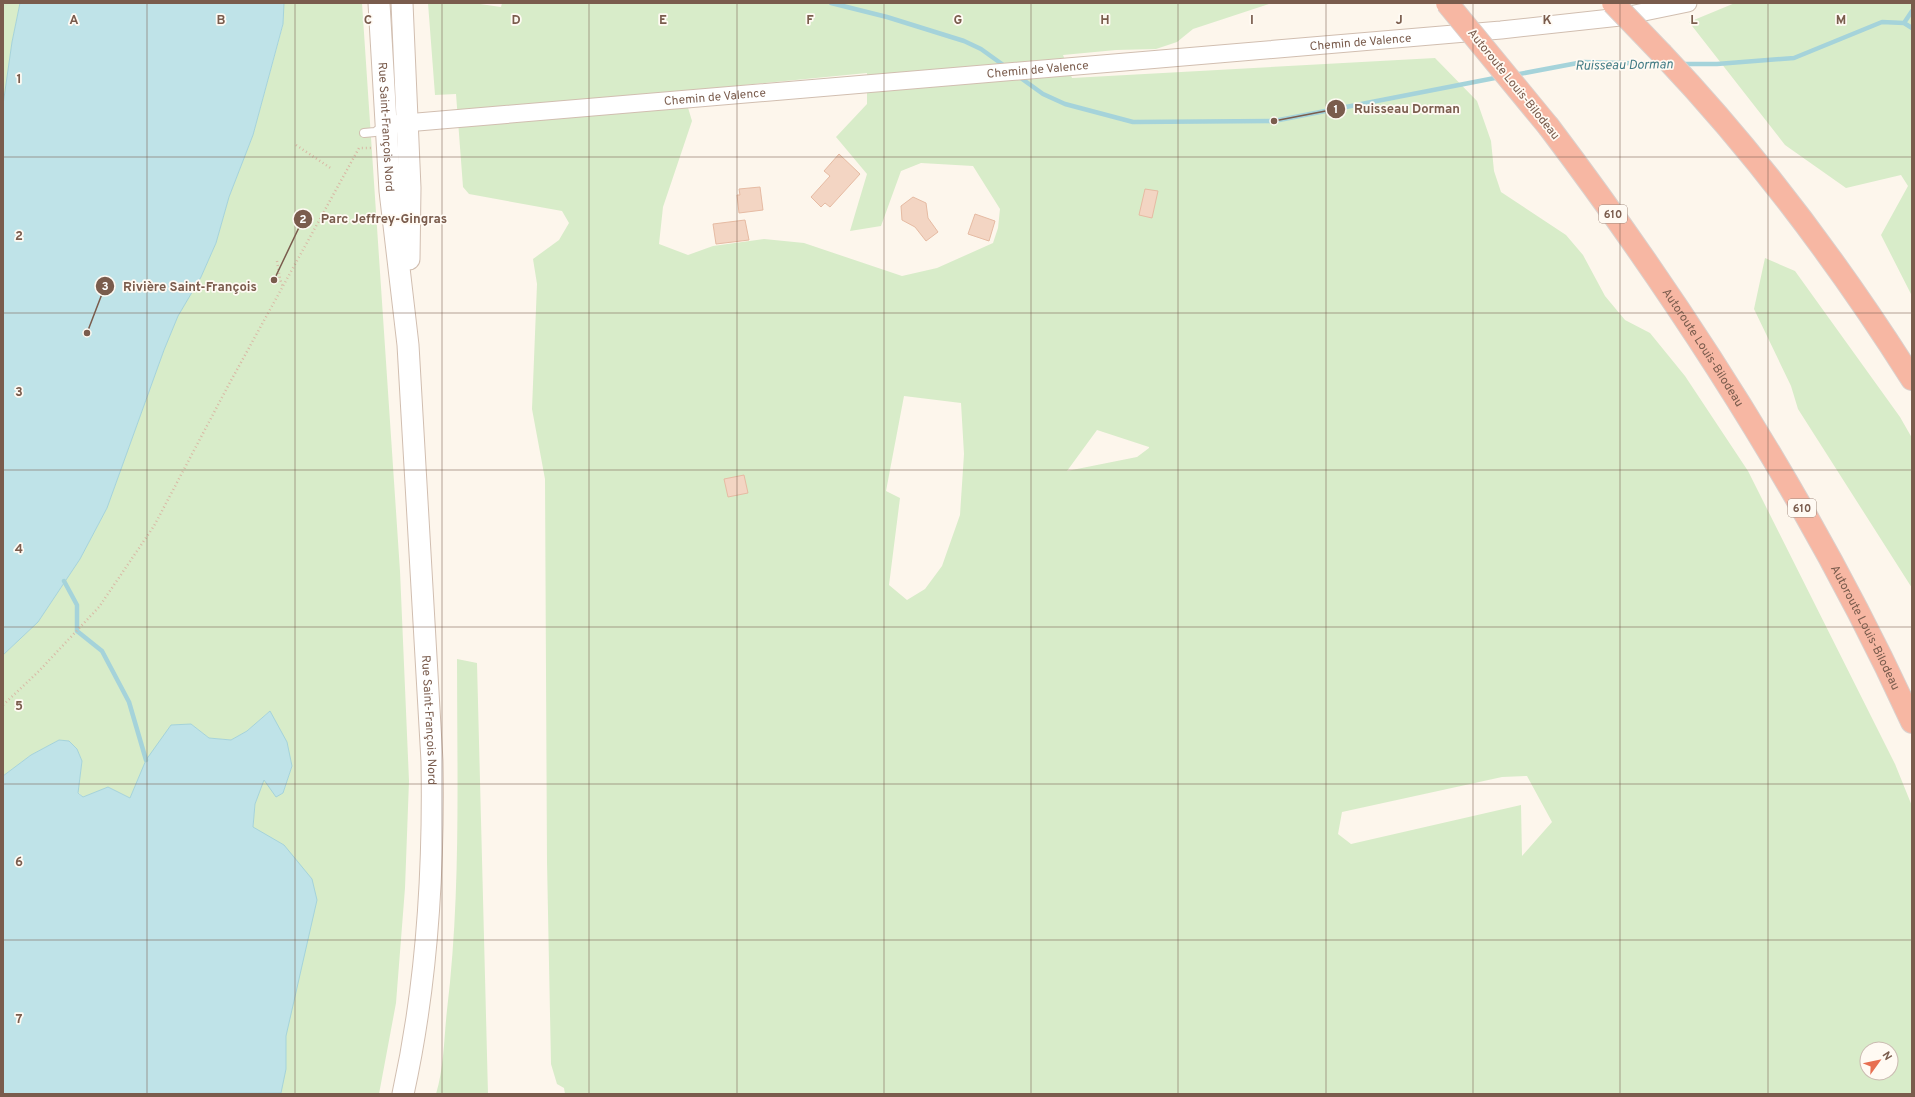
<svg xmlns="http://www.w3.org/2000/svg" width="1915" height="1097" font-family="Overpass,sans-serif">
<rect width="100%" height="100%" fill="#fdf6ec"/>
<path fill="#d8ecc9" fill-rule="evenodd" d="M3 3H20L12 42 3 105Z
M284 3H362L400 571 409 781 405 888 396 1003 379 1094H280L286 1069 284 845 253 828 255 804 264 779 276 796 283 793 292 766 270 711 247 731 231 740 209 738 191 724 146 760 130 798 108 787 83 797 78 792 82 761 77 749 69 741 59 740 31 755 3 776V655L38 622 80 559 107 508 164 350 178 316 201 277 216 243 229 197 253 135 283 25Z
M428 3H473L501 7 502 3H1272L1193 29 1177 42 1156 49 1116 50 1063 55 1072 78 1435 58 1477 101 1491 141 1494 171 1501 192 1566 235 1583 255 1605 296 1625 320 1650 333 1685 376 1748 471 1895 764 1912 806V1094H565L564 1088 557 1084 551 1064 547 862 545 479 532 409 537 284 533 259 559 240 569 223 562 211 469 194 463 187 456 94 435 95ZM867 73V104L836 137 867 174 850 231 881 226 901 171 921 163 973 166 1000 209 998 228 993 243 937 268 902 276 804 243 764 239 713 246 688 255 659 244 663 207 692 121 683 91ZM904 396 961 403 964 454 960 515 942 566 925 589 907 600 889 585 900 498 886 491ZM1097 430 1149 447V448L1137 457 1067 471ZM1527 776 1552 822 1522 856 1521 805 1351 844 1338 834 1342 812 1502 777ZM1867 1049H1891V1073H1867Z
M1735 3H1912V296L1881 235 1908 186 1901 175 1846 188 1785 145 1689 22Z
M1765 258 1795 271 1900 417 1912 438V588L1798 409 1791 386 1754 309Z
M457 659 477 663 488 1094H436C444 1068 444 1037 447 1010 461 894 457 776 457 659Z"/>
<path fill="#bfe3e8" stroke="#a5d3da" d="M20 3H284L283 24 253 135 229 197 216 243 201 277 178 316 164 350 107 508 80 559 38 622 3 655V105L12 42Z
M270 711 287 742 292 766 283 793 276 797 264 780 255 804 253 827 284 845 312 879 317 900 286 1036V1069L281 1093 3 1094V776L31 755 59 740 69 741 77 749 82 761 78 793 83 797 108 787 130 798 146 760 171 725 191 724 209 738 231 740 247 731Z"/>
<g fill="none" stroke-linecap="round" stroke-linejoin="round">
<path stroke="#a5d3da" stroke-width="4.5" d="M831 3 887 17 964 41 981 49 1006 67
M1904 23 1912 11
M1680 64H1717L1794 58 1882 22 1904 23 1912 28
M1514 75 1583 62 1661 64
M1018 76 1043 94 1065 104 1133 122 1274 121 1500 77
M64 581 77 605V631L102 651 129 702 146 760"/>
</g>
<path fill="#f3d5c3" stroke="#e6bba3" d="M839 154 860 174 830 207 825 203 821 207 811 197 830 176 824 171Z
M760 187 763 210 739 213 737 195H740L739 189Z
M1145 189 1158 191 1152 218 1139 215Z
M913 197 926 203 928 218 938 232 926 241 915 227 902 220 901 206Z
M975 214 995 221 989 241 968 234Z
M745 220 749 240 716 244 713 224Z
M744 475 748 493 728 497 724 479Z"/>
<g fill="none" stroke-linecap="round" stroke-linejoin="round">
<g stroke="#d1beb0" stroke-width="10">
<path id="service" d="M364 133 375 132 385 125"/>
</g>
<g stroke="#d1beb0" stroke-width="19">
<g id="minor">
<path id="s1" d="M394 124 1501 30 1620 17 1688 3"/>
</g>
</g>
<g stroke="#d1beb0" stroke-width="23">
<g id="tertiary">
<path id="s2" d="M379 3 390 191 408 345 432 761C434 873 427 985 403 1094"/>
<path d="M402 3 410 188 409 259"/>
</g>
</g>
<g stroke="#dad1cd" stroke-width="24">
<g id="motorway">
<path d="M1662 54C1756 153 1839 264 1912 379"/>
<path id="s3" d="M1549 127C1689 313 1815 510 1912 722"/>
</g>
</g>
<path stroke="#d9b8a5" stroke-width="2.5" stroke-dasharray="1 3" stroke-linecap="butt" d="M296 145 332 169
M277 261 280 279 283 287
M3 705 39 671 99 607 154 526 228 386 359 148H371"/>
<use href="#service" stroke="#fff" stroke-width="8"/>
<use href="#minor" stroke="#fff" stroke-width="17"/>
<use href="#tertiary" stroke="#fff" stroke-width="21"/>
<use href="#motorway" stroke="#f7b7a3" stroke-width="22"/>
<g stroke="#dad1cd" stroke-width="24" stroke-linecap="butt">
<path id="motorway-bridge" d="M1447 3 1549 127
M1613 3 1662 54"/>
</g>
<use href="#motorway-bridge" stroke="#f7b7a3" stroke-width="22"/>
</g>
<path fill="none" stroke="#7a5c4d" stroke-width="1" stroke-opacity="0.55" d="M147 3V1094M295 3V1094M442 3V1094M589 3V1094M737 3V1094M884 3V1094M1031 3V1094M1178 3V1094M1326 3V1094M1473 3V1094M1620 3V1094M1768 3V1094M3 157H1912M3 313H1912M3 470H1912M3 627H1912M3 784H1912M3 940H1912"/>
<g text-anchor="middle" stroke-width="3.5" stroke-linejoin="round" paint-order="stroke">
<g fill="#fffaf3" stroke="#a28b7f" stroke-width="1">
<rect x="1599" y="205" width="28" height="18" rx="3"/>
<rect x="1788" y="499" width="28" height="18" rx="3"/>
</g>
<g font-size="11" font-weight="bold" fill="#7a5c4d">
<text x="1613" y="218">610</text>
<text x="1802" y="512">610</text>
</g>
<g font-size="12" fill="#7a5c4d" stroke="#fffaf3">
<text dy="4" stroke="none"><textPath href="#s1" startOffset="970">Chemin de Valence</textPath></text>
<text dy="4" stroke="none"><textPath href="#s1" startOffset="646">Chemin de Valence</textPath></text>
<text transform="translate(1514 84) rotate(51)" y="4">Autoroute Louis-Bilodeau</text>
<text dy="4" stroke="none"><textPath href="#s1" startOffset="322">Chemin de Valence</textPath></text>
<text dy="4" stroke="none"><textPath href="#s2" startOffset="124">Rue Saint-François Nord</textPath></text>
<text dy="4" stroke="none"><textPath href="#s3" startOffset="269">Autoroute Louis-Bilodeau</textPath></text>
<text dy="4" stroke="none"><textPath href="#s3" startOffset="593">Autoroute Louis-Bilodeau</textPath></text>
<text dy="4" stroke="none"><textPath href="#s2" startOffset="719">Rue Saint-François Nord</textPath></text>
</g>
<g font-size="13" font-style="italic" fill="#437c86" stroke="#fffaf3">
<text transform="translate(1624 64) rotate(-1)" y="5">Ruisseau Dorman</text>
</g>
</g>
<g font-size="13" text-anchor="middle" font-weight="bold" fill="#7a5c4d" stroke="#fffaf3" stroke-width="3.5" stroke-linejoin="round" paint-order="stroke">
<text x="74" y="24">A</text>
<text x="221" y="24">B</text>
<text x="368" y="24">C</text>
<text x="516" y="24">D</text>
<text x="663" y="24">E</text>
<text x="810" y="24">F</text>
<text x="958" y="24">G</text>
<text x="1105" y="24">H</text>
<text x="1252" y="24">I</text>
<text x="1399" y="24">J</text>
<text x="1547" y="24">K</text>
<text x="1694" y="24">L</text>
<text x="1841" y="24">M</text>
<text x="19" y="83">1</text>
<text x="19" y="240">2</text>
<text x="19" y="396">3</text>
<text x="19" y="553">4</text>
<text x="19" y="710">5</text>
<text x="19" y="866">6</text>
<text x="19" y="1023">7</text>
</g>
<path fill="none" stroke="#7a5c4d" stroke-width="1.5" d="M1274 121L1336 109M274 280L303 219M87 333L105 286"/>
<g fill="#7a5c4d" stroke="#fffaf3" stroke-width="1.5">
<circle cx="1274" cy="121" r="4"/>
<circle cx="274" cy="280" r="4"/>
<circle cx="87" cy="333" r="4"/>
<circle cx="1336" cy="109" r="10"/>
<circle cx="303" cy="219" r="10"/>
<circle cx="105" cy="286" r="10"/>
</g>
<g font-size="12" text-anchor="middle" font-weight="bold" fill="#fff">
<text x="1336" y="113">1</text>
<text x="303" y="223">2</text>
<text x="105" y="290">3</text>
</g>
<g font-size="13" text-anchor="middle" font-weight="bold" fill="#7a5c4d" stroke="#fffaf3" stroke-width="3.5" stroke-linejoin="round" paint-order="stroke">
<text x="1407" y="113">Ruisseau Dorman</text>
<text x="384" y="223">Parc Jeffrey-Gingras</text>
<text x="190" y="291">Rivière Saint-François</text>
</g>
<rect width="1915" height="1097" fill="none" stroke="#7a5c4d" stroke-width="8"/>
<g transform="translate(1879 1061) rotate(57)"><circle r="19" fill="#fffaf3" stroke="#cabbb1"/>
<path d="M0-3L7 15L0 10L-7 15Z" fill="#e76f51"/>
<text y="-6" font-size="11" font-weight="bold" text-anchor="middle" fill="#7a5c4d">N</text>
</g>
</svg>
